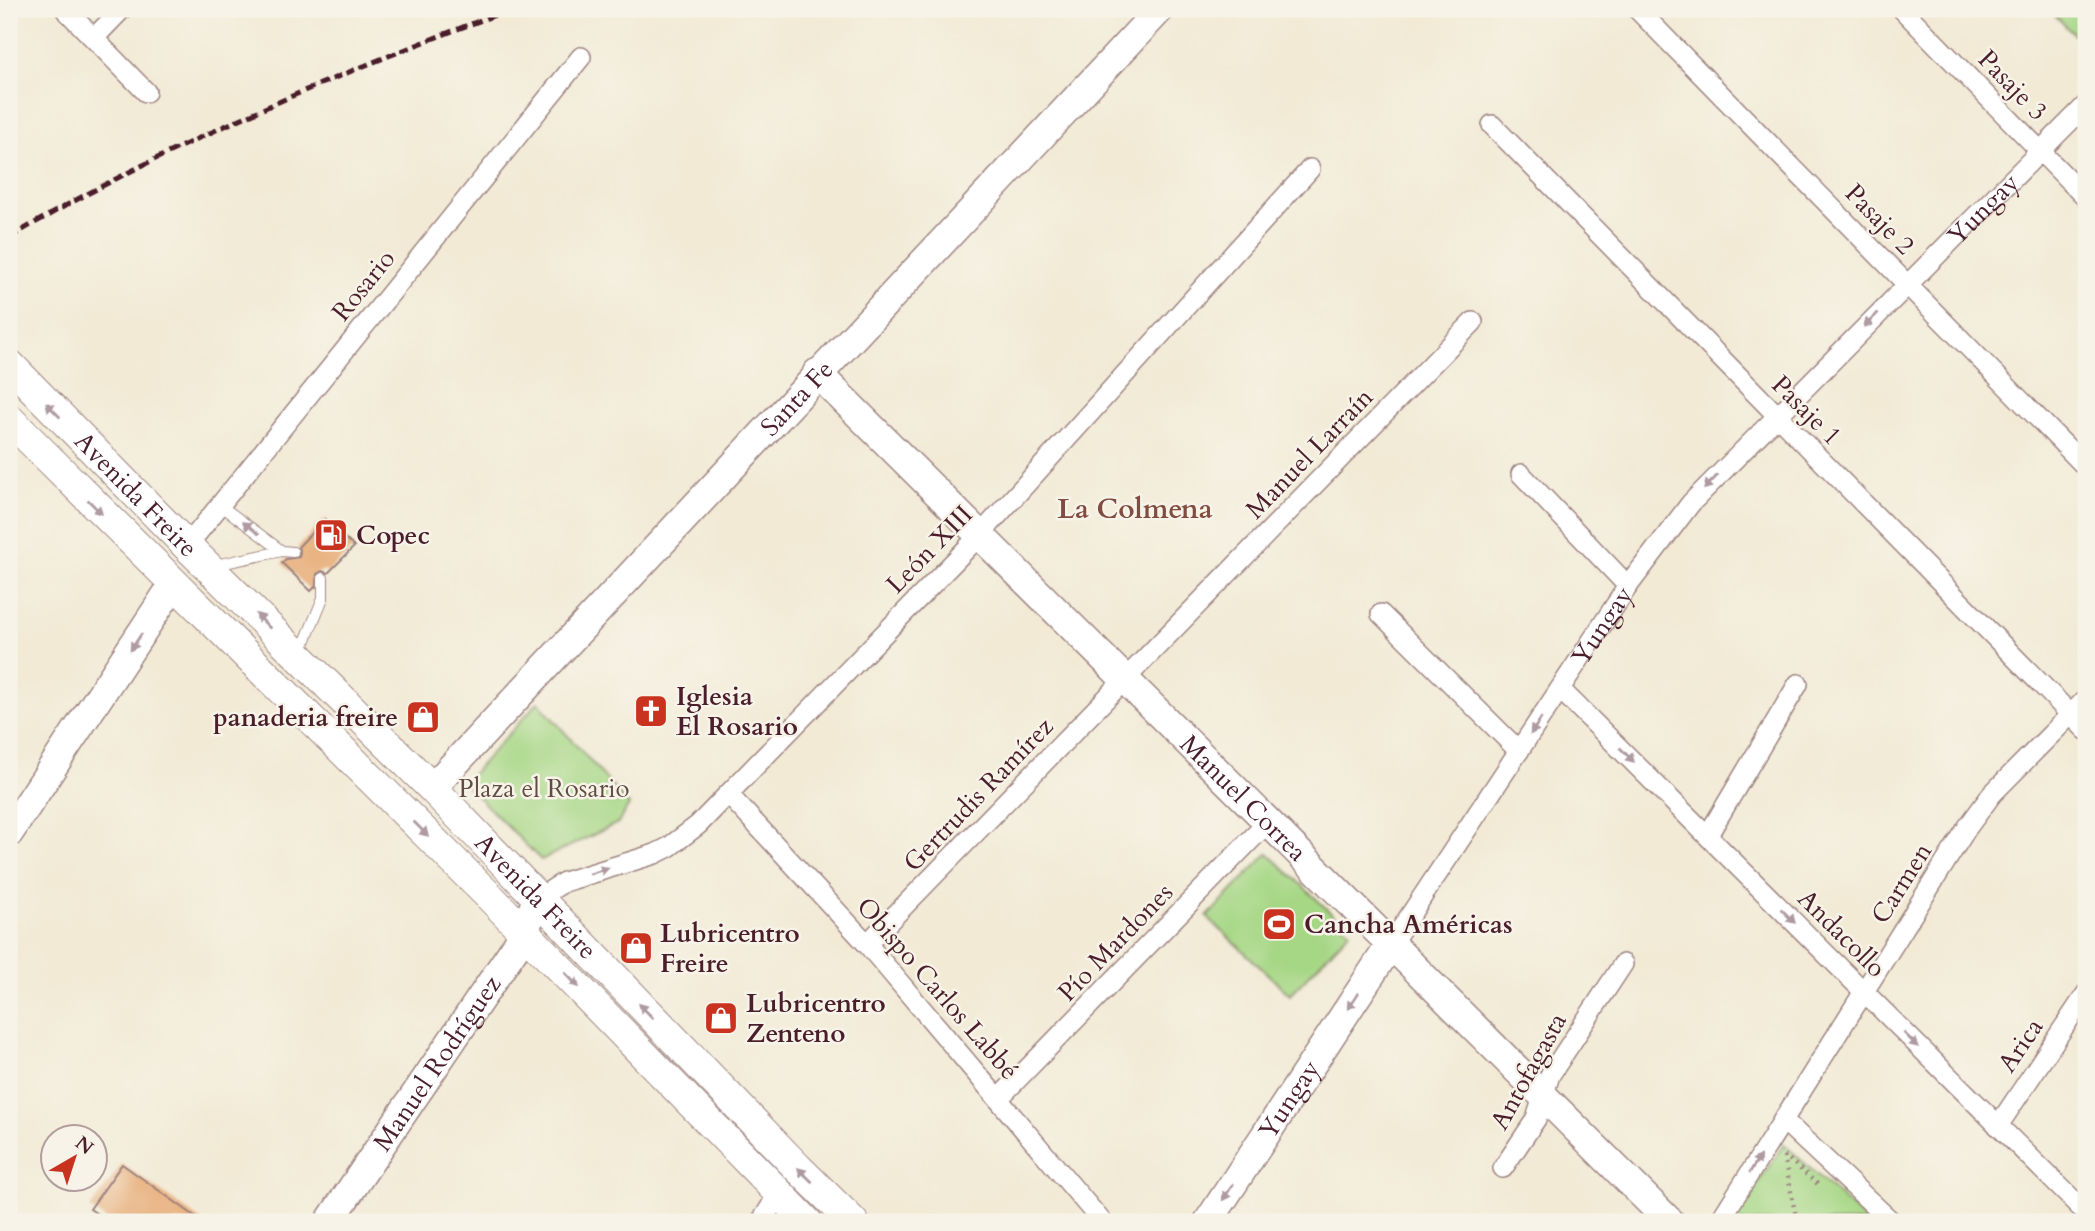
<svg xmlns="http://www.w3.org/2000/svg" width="2095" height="1231" font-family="Cardo,serif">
<rect width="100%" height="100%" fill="#f7f3e8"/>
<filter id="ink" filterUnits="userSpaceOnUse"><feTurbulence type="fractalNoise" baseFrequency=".0143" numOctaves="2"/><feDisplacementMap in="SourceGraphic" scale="14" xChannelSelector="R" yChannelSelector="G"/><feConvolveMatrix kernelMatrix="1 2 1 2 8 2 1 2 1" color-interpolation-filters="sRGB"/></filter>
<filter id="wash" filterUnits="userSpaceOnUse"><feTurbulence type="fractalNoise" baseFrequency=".00686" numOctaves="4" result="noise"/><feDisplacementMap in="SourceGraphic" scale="28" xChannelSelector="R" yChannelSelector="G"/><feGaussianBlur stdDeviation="1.57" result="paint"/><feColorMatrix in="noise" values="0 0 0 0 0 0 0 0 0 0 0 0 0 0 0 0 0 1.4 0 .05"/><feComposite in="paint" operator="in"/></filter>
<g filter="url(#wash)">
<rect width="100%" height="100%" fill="#f2ead5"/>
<path fill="#a6d785" stroke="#787b58" stroke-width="2" d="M2049 9H2086V47Z
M538 702 629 805 618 823 541 860 464 783Z
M1268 853 1350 931 1290 995 1207 917Z
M1784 1144 1867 1222H1732Z"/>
<g id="blocks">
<path fill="#e5a367" d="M325 519 354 547 328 573 322 571 317 574 316 586 311 591 282 563 286 559 299 557 300 552 298 547Z
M122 1164 203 1222H109L90 1209Z"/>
</g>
</g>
<g filter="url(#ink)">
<use href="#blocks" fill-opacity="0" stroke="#9e8480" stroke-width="2"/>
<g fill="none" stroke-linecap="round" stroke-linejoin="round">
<g stroke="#9e8480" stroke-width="12">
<path id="lane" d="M220 505 282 551
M215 565 282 551 293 552
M300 654 323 598V578"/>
</g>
<g stroke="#9e8480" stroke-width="22">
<g id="street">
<path d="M65 9 146 92"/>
<path d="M1637 9 2086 467"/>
<path d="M1902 9 2086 198"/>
<path d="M94 38 122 9"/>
<path d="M1492 125 2086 730"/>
<path d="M1521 474 1628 586"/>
<path d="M187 546 581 57"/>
<path d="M1381 614 1519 751"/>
<path d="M1561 690 2086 1213"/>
<path d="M728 794 867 944 1102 1222"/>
<path d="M1708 835 1798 684"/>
<path d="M537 899 564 882 655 854 669 847 698 825 980 535 1310 169"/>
<path d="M867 944 1473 322"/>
<path id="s1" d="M1391 944 1628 586 1691 503 2086 105"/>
<path d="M999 1098 1268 822"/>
<path d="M1783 1120 1892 1222"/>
<path d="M1998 1126 2086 994"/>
<path d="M1503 1168 1536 1119 1550 1075 1623 964"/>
<path d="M761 1222 779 1193"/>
<path d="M1719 1222 1967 828 1992 794 2086 699"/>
</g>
</g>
<g stroke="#9e8480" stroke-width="31">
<g id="secondary">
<path id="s2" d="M817 373 1670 1222"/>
<path id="s3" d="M432 788 1160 9"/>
<path d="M9 833 173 585"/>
<path id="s4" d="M329 1222 514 949 524 932 537 899"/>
<path id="s5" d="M1208 1222 1391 944"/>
</g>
</g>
<g stroke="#9e8480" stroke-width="32">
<g id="primary">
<path id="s6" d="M9 364 187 546 432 788 798 1168 853 1222"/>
<path d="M9 419 492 899 807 1222"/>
</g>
</g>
<path stroke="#9e8480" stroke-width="4.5" stroke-dasharray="2 5" stroke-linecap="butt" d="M1784 1155 1820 1186
M1784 1156 1797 1222"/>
<use href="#lane" stroke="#fff" stroke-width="10"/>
<use href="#street" stroke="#fff" stroke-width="19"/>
<use href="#secondary" stroke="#fff" stroke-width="28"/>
<use href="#primary" stroke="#fff" stroke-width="30"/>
<path stroke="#4a1f2b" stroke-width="5" stroke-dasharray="10 5" stroke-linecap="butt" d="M9 238C164 146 341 72 511 9"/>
</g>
<defs><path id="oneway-solid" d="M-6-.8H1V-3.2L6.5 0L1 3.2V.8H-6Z" transform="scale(1.75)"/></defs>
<g fill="#ae9aa0">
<use href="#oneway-solid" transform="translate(1871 320) rotate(135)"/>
<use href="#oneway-solid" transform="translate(53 410) rotate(-134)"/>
<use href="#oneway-solid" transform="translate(1711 482) rotate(134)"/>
<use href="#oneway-solid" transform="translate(95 507) rotate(45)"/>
<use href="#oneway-solid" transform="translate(251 528) rotate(-143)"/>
<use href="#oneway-solid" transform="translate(263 621) rotate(-134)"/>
<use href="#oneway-solid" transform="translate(136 642) rotate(124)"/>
<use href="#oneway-solid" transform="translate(1536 726) rotate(124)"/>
<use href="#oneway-solid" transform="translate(1627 755) rotate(45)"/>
<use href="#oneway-solid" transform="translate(421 829) rotate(45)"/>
<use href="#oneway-solid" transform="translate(599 871) rotate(-17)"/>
<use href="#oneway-solid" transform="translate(1788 916) rotate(45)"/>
<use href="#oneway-solid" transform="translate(572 980) rotate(46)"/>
<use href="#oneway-solid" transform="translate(1353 1001) rotate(123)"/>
<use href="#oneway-solid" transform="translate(646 1011) rotate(-134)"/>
<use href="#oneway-solid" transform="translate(1911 1040) rotate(45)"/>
<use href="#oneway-solid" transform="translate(1755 1164) rotate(-58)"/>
<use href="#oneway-solid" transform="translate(805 1175) rotate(-136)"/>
<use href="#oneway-solid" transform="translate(1228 1192) rotate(123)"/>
</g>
</g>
<defs>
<g id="fuel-square" transform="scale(1.75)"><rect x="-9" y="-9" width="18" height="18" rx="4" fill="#c8321e" stroke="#f7f3e8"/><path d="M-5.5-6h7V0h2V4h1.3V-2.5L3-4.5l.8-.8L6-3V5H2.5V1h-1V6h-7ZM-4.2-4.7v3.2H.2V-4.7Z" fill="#fff"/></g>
<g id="church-square" transform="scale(1.75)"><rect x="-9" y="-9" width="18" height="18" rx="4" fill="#c8321e" stroke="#f7f3e8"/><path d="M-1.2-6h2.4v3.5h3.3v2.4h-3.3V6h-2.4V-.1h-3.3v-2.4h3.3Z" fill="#fff"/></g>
<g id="shop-square" transform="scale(1.75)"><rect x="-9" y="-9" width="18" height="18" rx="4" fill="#c8321e" stroke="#f7f3e8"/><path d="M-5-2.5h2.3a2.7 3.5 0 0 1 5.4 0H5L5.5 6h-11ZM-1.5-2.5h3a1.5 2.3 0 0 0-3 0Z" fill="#fff"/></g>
<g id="stadium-square" transform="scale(1.75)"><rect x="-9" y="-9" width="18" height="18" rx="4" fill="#c8321e" stroke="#f7f3e8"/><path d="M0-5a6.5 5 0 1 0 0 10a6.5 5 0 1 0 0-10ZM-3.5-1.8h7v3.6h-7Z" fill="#fff"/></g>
</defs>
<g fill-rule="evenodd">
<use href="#fuel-square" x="331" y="535"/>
<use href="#church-square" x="651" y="711"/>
<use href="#shop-square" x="423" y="717"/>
<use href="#stadium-square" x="1279" y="924"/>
<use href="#shop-square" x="636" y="948"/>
<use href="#shop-square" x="721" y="1018"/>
</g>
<g text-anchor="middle" stroke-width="5" stroke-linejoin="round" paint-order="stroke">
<g font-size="26" fill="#4a1f2b" stroke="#f7f3e8">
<text transform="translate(2013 85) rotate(46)" y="9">Pasaje 3</text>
<text dy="9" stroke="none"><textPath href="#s1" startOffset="948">Yungay</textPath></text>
<text transform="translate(1880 219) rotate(46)" y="9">Pasaje 2</text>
<text transform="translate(363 285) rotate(-51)" y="9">Rosario</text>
<text dy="9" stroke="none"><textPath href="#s3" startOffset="534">Santa Fe</textPath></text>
<text transform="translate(1807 410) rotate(45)" y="9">Pasaje 1</text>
<text transform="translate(1309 453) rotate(-46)" y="9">Manuel Larraín</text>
<text dy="9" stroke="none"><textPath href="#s6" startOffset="182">Avenida Freire</textPath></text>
<text transform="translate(929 549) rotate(-46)" y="9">León XIII</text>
<text dy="9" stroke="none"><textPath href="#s1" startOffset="382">Yungay</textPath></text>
<text transform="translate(978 794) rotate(-46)" y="9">Gertrudis Ramírez</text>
<text dy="9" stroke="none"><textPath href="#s2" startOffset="602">Manuel Correa</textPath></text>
<text transform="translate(1901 883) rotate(-58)" y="9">Carmen</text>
<text dy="9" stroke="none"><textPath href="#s6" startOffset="749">Avenida Freire</textPath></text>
<text transform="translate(1842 933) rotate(45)" y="9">Andacollo</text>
<text transform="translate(1115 942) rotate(-46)" y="9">Pío Mardones</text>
<text transform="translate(938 988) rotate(49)" y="9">Obispo Carlos Labbé</text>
<text transform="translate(2020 1045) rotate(-56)" y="9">Arica</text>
<text dy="9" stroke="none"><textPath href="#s4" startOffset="192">Manuel Rodríguez</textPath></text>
<text transform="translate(1528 1071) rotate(-61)" y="9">Antofagasta</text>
<text dy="9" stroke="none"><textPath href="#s5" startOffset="147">Yungay</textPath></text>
</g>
<g font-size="26" font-weight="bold" fill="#4a1f2b" stroke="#f7f3e8" text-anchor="start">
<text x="356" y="544">Copec</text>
<text x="676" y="705">Iglesia<tspan x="676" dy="30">El Rosario</tspan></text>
<text x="398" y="726" text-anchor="end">panaderia freire</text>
<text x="1304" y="933">Cancha Américas</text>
<text x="660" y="942">Lubricentro<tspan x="660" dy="30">Freire</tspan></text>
<text x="746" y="1012">Lubricentro<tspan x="746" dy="30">Zenteno</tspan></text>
</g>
<g font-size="26" fill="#614d42" stroke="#f7f3e8">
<text x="544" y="797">Plaza el Rosario</text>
</g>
<g font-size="28" font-weight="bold" fill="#804d40" stroke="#f7f3e8">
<text x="1135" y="518">La Colmena</text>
</g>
</g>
<rect width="2095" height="1231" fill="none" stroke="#f7f3e8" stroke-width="35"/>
<g transform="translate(74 1158) rotate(39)"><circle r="33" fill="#f7f3e8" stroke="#b29e9c" stroke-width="2"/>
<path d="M0-5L12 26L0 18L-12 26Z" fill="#c8321e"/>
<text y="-10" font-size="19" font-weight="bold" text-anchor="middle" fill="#4a1f2b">N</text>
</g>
</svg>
